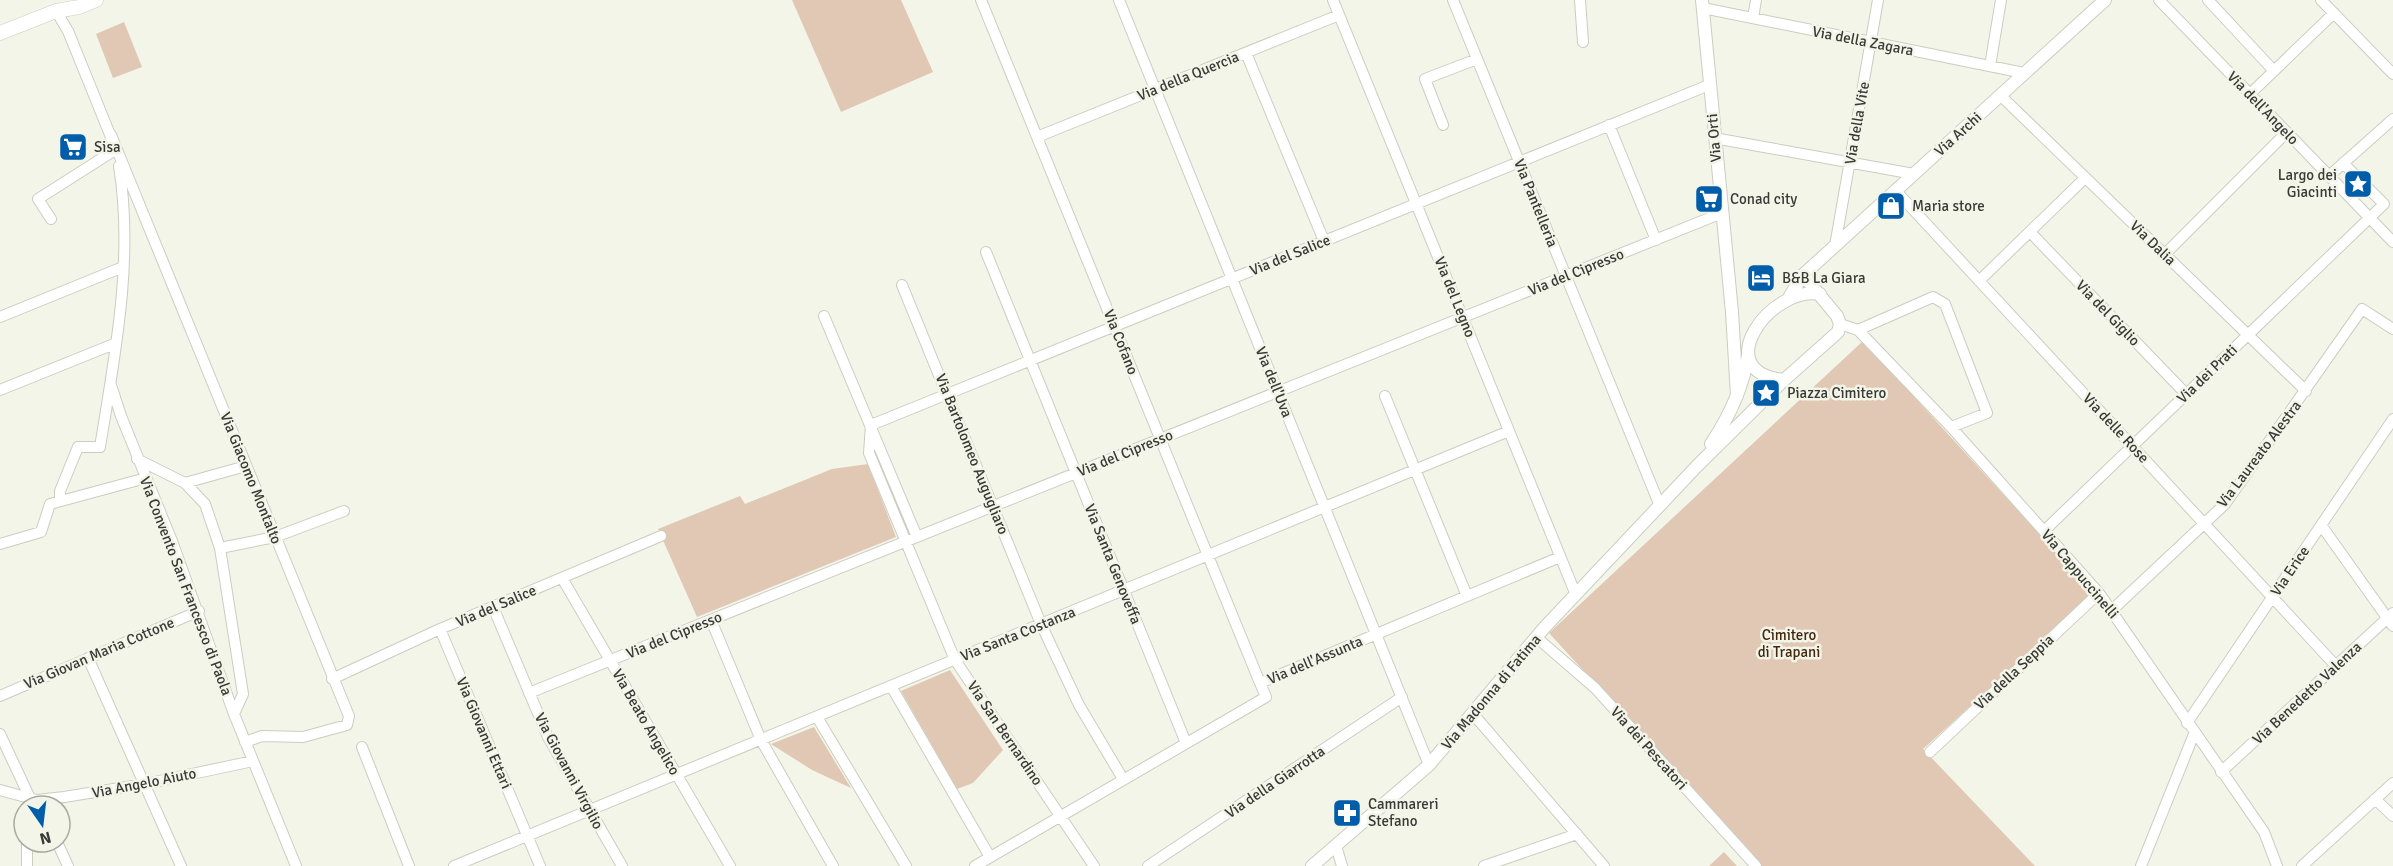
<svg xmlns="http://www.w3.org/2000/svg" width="2393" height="866" font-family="Signika,sans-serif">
<rect width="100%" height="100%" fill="#f3f5e9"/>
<path fill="#e0c8b4" d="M792 0H901L933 72 841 112Z
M124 22 142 67 113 78 96 34Z
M1863 341 2094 594 1923 749 2035 866H1762L1549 633Z
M868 464 896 537 697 617 658 529 740 496 745 504 832 469Z
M950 670 1003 750 973 783 957 789 901 691Z
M814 727 851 788 812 770 771 744Z
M1724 852 1737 866H1709Z"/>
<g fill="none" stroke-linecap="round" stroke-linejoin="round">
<g stroke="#cbcdc1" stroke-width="12">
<path id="minor" d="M981 0 1260 683
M1119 0 1429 765
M1333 0 1576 595
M1453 0 1660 506
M1580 0 1583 42
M2159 0 2393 242
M2208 0 2274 71
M2321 0 2393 74
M1703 8 2024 73
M56 11 68 31 113 142
M1753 18 1756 0
M1246 53 1324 241
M1990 66 2001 0
M2250 94 2334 13
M2000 95 2306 391
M1443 125 1425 79 1477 59
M1609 125 1656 240
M111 135 349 716 347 725 303 737 262 736 245 742
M1037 137 1339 15
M1714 138 1914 174
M2329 176 2393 119
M1895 190 2336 666
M51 219 38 199 115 150
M2030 232 2186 394
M1835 246 1878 0
M986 252 1186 743
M2164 255 2287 132
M1979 281 2085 178
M902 285 1041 624 1079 705 1123 779
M824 316 917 537
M0 317 123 267
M1840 324 1858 330 1933 297 1945 304 1987 413 1951 427
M1858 330 1951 427 2099 593 2264 832 2277 866
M111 385 121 416 172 541 234 714 296 866
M0 390 114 344
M1385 396 1467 596
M871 425 1709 85
M871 425 869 453 955 660 1094 866
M137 459 185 483 205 504 220 548 243 694 234 714
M185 483 246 466
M60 501V491L78 447H100C115 355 134 258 119 166
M2321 525 2393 626
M2044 531 2384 204 2343 163
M0 544 41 532 50 504 146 478
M220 548 275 537 344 511
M562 578 730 866
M493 607 548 737 622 866
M2112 610 2225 504 2362 309 2393 329
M711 620 761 740 833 866
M440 629 540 866
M1536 637 1595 688 1756 866
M88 658 181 866
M332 679 440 629 661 536
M891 686 990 857
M529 693 1722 213
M0 696 199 611
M1474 715 1604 866
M817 717 906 866
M2187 723 2393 419
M0 734 29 796
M362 747 409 866
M1930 752 2099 593
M2221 772 2393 613
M0 790 37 800 64 797 145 784 253 761
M2375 799 2393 816
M27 842V866
M57 842 68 866
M1336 846 1342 866
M454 866 1509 431
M975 866 1266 697 1260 683 1560 557
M1148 866 1402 697
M1484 866 1577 834
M2141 866 2194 734
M2302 866 2393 783"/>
</g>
<g stroke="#cbcdc1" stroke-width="14">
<path id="tertiary" d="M1702 0 1732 312 1737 396
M1790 296 1803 275 2105 0
M1784 380C1707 372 1771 285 1820 294
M1711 444C1729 417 1743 388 1748 355
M1312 866 1429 765 1544 628 1697 466 1784 380 1838 332 1840 324 1837 316 1803 275"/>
</g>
<g stroke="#cbcdc1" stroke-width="15">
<path id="secondary" d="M0 33 56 11 79 7 96 0"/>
</g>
<use href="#minor" stroke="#fff" stroke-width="10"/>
<use href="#tertiary" stroke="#fff" stroke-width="12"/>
<use href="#secondary" stroke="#fff" stroke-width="14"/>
</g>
<defs>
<g id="supermarket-square" transform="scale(1.5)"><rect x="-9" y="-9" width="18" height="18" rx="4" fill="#005da9" stroke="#f3f5e9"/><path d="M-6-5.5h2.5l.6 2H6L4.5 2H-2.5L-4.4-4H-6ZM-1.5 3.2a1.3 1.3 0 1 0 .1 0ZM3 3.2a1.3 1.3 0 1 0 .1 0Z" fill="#fff"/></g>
<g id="sight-square" transform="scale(1.5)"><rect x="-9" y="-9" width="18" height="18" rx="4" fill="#005da9" stroke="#f3f5e9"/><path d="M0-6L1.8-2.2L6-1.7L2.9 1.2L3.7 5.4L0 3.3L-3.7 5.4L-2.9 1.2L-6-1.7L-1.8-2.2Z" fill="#fff"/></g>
<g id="shop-square" transform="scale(1.5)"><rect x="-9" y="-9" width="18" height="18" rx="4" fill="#005da9" stroke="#f3f5e9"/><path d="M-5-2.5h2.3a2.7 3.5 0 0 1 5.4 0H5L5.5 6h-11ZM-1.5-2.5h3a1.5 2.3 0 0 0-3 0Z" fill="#fff"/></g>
<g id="hotel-square" transform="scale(1.5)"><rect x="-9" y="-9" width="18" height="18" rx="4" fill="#005da9" stroke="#f3f5e9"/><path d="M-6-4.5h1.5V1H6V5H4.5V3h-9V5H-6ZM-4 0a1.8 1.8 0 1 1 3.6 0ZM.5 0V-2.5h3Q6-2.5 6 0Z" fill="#fff"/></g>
<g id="pharmacy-square" transform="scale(1.5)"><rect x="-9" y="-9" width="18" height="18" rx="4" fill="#005da9" stroke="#f3f5e9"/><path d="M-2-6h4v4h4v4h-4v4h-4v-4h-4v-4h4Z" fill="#fff"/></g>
</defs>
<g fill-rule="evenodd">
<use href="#supermarket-square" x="73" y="147"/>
<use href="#sight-square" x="2358" y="184"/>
<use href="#supermarket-square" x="1709" y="199"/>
<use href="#shop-square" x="1891" y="206"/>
<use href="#hotel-square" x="1761" y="278"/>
<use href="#sight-square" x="1766" y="393"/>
<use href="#pharmacy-square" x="1347" y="813"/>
</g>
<g text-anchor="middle" stroke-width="5" stroke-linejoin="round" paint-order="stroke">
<g font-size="15" fill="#393a36" stroke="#f3f5e9">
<text transform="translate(1863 41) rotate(11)" y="5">Via della Zagara</text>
<text transform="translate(1188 76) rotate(-22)" y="5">Via della Quercia</text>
<text transform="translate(2263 108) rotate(46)" y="5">Via dell'Angelo</text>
<text transform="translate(1857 123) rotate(-80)" y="5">Via della Vite</text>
<text transform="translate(1958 134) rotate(-42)" y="5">Via Archi</text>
<text transform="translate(1714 138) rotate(-95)" y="5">Via Orti</text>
<text transform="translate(1536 203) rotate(68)" y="5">Via Pantelleria</text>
<text transform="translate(2153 243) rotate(44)" y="5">Via Dalia</text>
<text transform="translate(1290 255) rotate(-22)" y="5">Via del Salice</text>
<text transform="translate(1576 272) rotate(-22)" y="5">Via del Cipresso</text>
<text transform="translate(1455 297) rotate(68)" y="5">Via del Legno</text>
<text transform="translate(2108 313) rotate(46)" y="5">Via del Giglio</text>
<text transform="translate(1121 342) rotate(68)" y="5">Via Cofano</text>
<text transform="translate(2207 374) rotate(-44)" y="5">Via dei Prati</text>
<text transform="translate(1274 382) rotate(68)" y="5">Via dell'Uva</text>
<text transform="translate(2116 428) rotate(47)" y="5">Via delle Rose</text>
<text transform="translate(1125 453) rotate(-22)" y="5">Via del Cipresso</text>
<text transform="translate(972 454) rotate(68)" y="5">Via Bartolomeo Augugliaro</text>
<text transform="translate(2259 454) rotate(-53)" y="5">Via Laureato Alestra</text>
<text transform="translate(251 478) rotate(68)" y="5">Via Giacomo Montalto</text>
<text transform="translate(1113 564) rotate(68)" y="5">Via Santa Genoveffa</text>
<text transform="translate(2290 571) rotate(-56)" y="5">Via Erice</text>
<text transform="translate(2080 574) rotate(50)" y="5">Via Cappuccinelli</text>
<text transform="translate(186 586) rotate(69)" y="5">Via Convento San Francesco di Paola</text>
<text transform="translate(496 606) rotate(-23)" y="5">Via del Salice</text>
<text transform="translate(1018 634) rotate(-22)" y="5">Via Santa Costanza</text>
<text transform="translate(674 635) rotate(-22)" y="5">Via del Cipresso</text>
<text transform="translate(99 653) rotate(-23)" y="5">Via Giovan Maria Cottone</text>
<text transform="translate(1315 660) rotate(-23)" y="5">Via dell'Assunta</text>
<text transform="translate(2014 672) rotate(-43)" y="5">Via della Seppia</text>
<text transform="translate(1491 692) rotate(-50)" y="5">Via Madonna di Fatima</text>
<text transform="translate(2307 693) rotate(-43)" y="5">Via Benedetto Valenza</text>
<text transform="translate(646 722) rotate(60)" y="5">Via Beato Angelico</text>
<text transform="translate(484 733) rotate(67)" y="5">Via Giovanni Ettari</text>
<text transform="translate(1005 733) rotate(56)" y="5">Via San Bernardino</text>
<text transform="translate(1649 748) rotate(48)" y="5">Via dei Pescatori</text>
<text transform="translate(569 771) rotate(62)" y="5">Via Giovanni Virgilio</text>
<text transform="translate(1275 782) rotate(-34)" y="5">Via della Giarrotta</text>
<text transform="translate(144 783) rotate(-11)" y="5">Via Angelo Aiuto</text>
</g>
<g font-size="15" fill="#393a36" stroke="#f3f5e9" text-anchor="start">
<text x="94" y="152">Sisa</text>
<text x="2337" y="180" text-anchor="end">Largo dei<tspan x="2337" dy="17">Giacinti</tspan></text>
<text x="1730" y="204">Conad city</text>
<text x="1912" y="211">Maria store</text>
<text x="1782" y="283">B&amp;B La Giara</text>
<text x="1787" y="398">Piazza Cimitero</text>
<text x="1368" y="809">Cammareri<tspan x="1368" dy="17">Stefano</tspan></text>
</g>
<g font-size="15" fill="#43270e" stroke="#f3f5e9">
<text x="1789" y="640">Cimitero<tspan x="1789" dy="17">di Trapani</tspan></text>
</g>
</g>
<g transform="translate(42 824) rotate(166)"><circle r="28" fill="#f3f5e9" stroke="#a9aaa1" stroke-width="1.5"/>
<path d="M0-4.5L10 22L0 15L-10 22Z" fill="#005da9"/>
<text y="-9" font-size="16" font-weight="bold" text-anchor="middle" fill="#393a36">N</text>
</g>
</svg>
